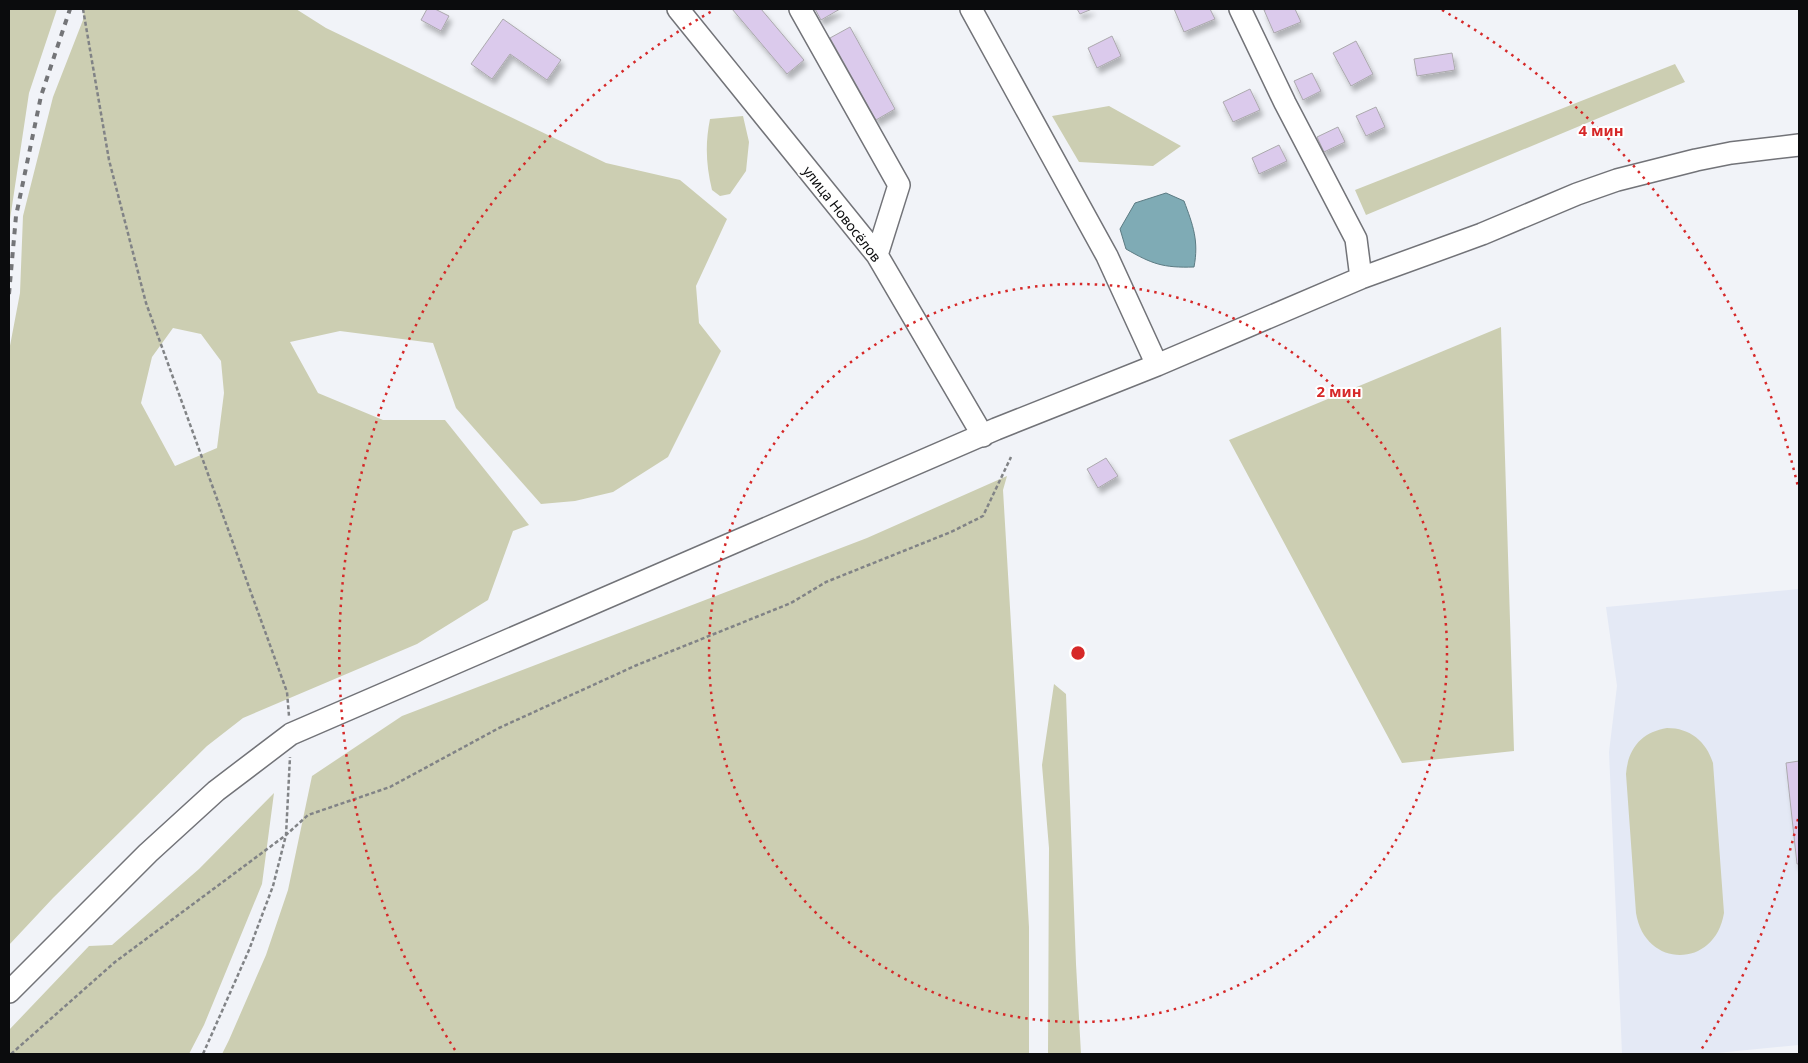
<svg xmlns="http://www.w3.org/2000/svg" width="1808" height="1063" font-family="'Noto Sans',sans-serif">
<defs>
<filter id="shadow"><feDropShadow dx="3" dy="5.5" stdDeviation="2.5" flood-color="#0004"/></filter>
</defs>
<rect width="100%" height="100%" fill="#f1f3f8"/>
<path fill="#e4e9f5" d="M1799 589V1045L1707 1054H1622L1609 752 1617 686 1606 607Z"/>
<path fill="#ccceb2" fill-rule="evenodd" d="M9 9H57L29 93 9 226Z
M84 9H296L326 28 606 163 680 180 727 219 696 286 699 323 721 351 668 457 613 492 575 501 541 504 456 408 433 343 340 331 290 342 318 393 383 420H445L529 525 513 531 488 600 417 644 243 718 207 746 53 898 9 945V351L20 293 23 216 53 97 83 20ZM173 328 201 334 221 361 224 393 217 448 175 466 141 403 152 357Z
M1675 64 1685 82 1366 215 1355 190Z
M1109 106 1181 146 1153 166 1079 162 1052 116Z
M743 116 749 142 746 171 730 194 720 196 712 190C706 165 705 144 710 119Z
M1501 327 1514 751 1402 763 1229 440Z
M1007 476 1003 490 1029 927V1054H222L229 1040 266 955 288 890 312 776 402 716 867 538Z
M1054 684 1066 694 1076 964 1081 1054H1048L1049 848 1042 765Z
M1667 728C1690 728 1706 741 1713 763L1724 913C1715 969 1645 969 1636 913L1626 774C1628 748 1642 732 1667 728Z
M274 793 262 884 204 1025 189 1054H9V1030L89 946 112 945 199 869Z"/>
<path fill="#7fabb5" stroke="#5c7b83" d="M1166 193 1184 201C1193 225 1199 241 1194 267 1163 268 1152 264 1126 249L1120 229 1135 203Z"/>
<path fill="#dbcaec" stroke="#aba9ad" filter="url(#shadow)" d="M427 9H435L449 16 441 31 421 20Z
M732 9H761L804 60 787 74Z
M815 9H840L821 20Z
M1077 9H1092L1080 14Z
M1174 9H1210L1215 19 1184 32Z
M1268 9H1295L1301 22 1274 33 1264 10Z
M503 19 561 60 547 80 510 54 492 79 471 64Z
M850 27 895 109 876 120 830 38Z
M1112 36 1121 56 1097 68 1088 48Z
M1356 41 1373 74 1351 86 1333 53Z
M1452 53 1455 70 1417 76 1414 59Z
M1312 73 1321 91 1303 100 1294 81Z
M1250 89 1260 110 1233 122 1223 102Z
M1376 107 1385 127 1366 136 1356 116Z
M1338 127 1345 142 1324 152 1317 137Z
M1279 145 1287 161 1259 174 1252 158Z
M1106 458 1118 476 1098 488 1087 469Z
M1799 761V864H1797L1786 763Z"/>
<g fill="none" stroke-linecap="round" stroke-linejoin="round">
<g stroke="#727378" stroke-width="24">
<path id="minor" d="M678 9 877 255 983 436
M800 9 899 185 877 255
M971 9 1107 256 1157 365
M1240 9 1285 103 1356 239 1361 278
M9 992 148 853 216 791 291 734 996 429 1157 365 1361 278 1482 234 1577 194 1617 180 1696 160 1731 153 1799 145"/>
</g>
<path stroke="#818386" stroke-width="2.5" stroke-dasharray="4 2.5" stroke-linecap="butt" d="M83 9 109 160 146 303 287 692 289 716
M11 1054 115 962 286 835 308 815 390 787 499 728 637 665 791 603 826 582 951 532 983 516 1011 457
M203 1054 249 950 273 886 286 835 290 757"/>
<use href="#minor" stroke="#fff" stroke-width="21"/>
<path stroke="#747578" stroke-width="4" stroke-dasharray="6 6" stroke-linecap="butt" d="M9 294 16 216 41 96 70 9"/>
</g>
<g fill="none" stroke="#d62828" stroke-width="2.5" stroke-dasharray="2.5 5">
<circle cx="1078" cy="653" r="369"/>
<path d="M1798 819A739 739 0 0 1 1701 1050M455 1050A739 739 0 0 1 714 10M1442 10A739 739 0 0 1 1798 487"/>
</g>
<g text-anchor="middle" stroke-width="4" stroke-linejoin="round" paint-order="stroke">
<g font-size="14" fill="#0b0c0d" stroke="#fff">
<text transform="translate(842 214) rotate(52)" y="5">улица Новосёлов</text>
</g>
</g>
<circle cx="1078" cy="653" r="8" fill="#d62828" stroke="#fff" stroke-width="2.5"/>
<g font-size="15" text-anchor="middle" font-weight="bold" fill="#d62828" stroke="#fff" stroke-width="4" stroke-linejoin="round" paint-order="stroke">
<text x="1601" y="136">4 мин</text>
<text x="1339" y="397">2 мин</text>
</g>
<rect width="1808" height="1063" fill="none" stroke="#0b0c0d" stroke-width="20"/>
</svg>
